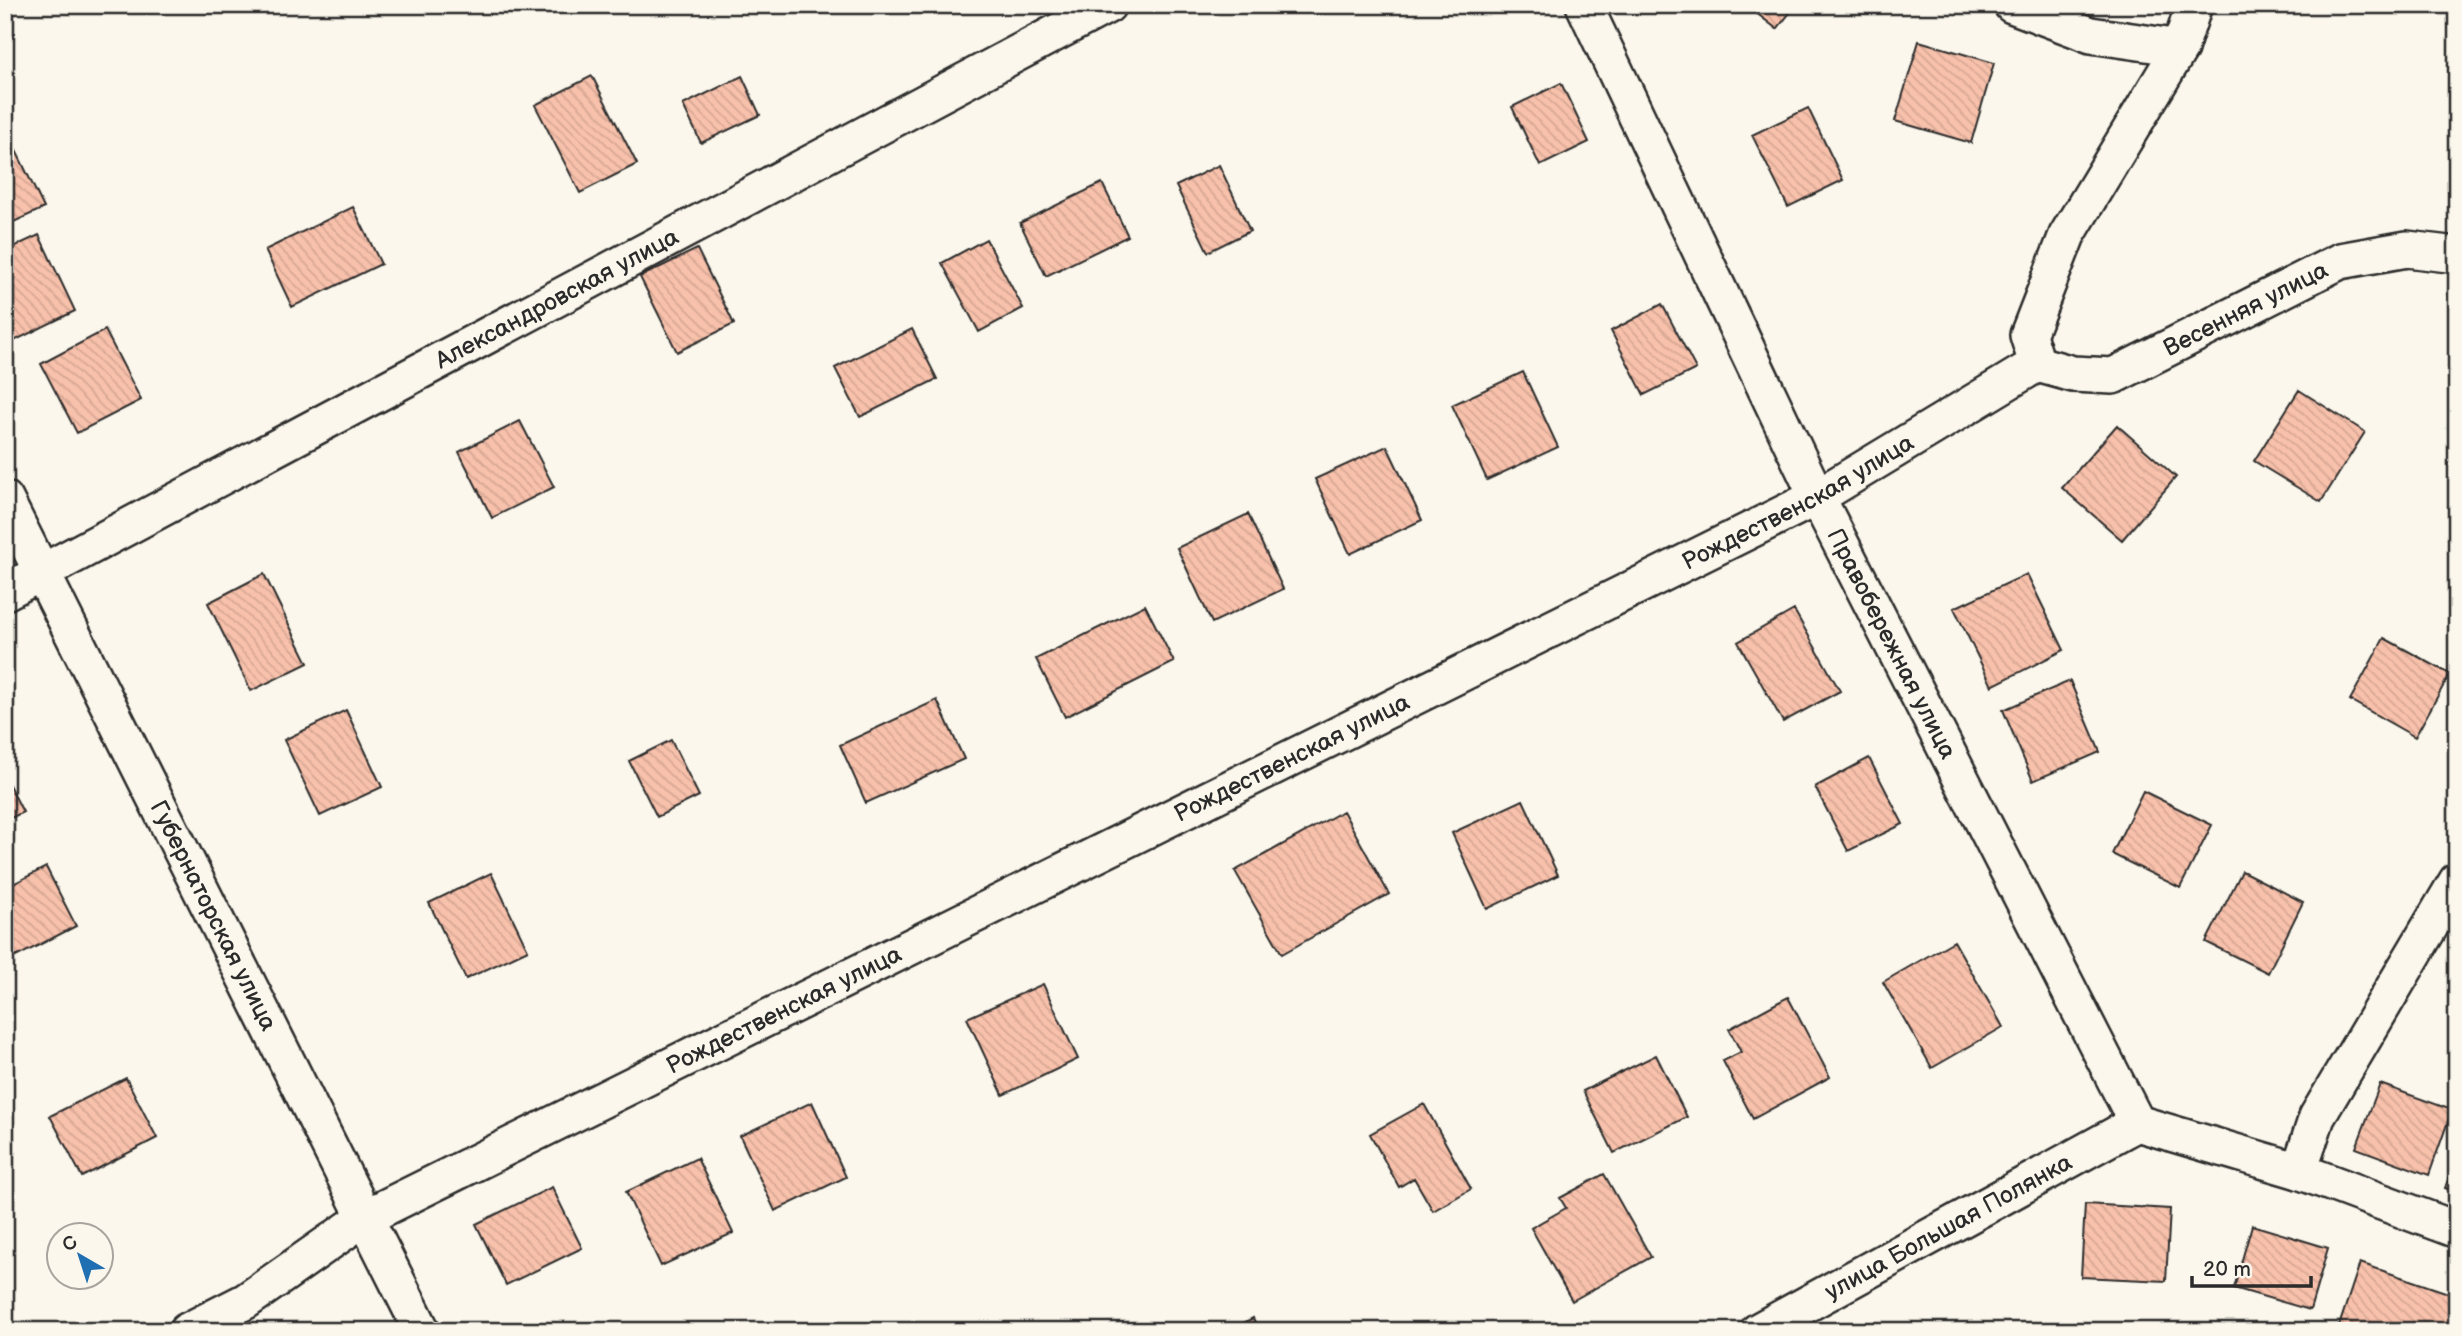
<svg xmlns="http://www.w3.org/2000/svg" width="2462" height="1336" font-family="'Balsamiq Sans',sans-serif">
<defs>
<pattern id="building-back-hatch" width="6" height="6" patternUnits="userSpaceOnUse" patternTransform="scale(1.75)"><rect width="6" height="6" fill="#f8c1ab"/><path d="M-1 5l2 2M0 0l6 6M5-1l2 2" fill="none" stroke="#d5a693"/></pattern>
</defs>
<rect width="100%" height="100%" fill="#fbf7ec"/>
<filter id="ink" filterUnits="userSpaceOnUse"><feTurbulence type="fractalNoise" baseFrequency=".0143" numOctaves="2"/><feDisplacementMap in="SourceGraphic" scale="14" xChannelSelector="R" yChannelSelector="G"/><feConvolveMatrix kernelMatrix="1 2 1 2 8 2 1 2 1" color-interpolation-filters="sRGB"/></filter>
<g filter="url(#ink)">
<path fill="url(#building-back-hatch)" stroke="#2b2b2b" stroke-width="2" d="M1753 5H1796L1777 29 1751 9Z
M1919 41 1994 63 1971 143 1895 121Z
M592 76 637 164 580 193 535 105Z
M742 76 760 115 701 143 683 105Z
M1561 83 1589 142 1540 166 1512 107Z
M1808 108 1843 180 1788 207 1752 135Z
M7 132 44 208 5 226V133Z
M1219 165 1250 231 1208 252 1176 186Z
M1102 183 1128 236 1046 276 1020 223Z
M353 207 381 264 292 307 265 250Z
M39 235 75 311 14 341 5 324V251Z
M986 239 1023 308 979 332 942 263Z
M697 249 734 324 677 352 640 277Z
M1662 304 1696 369 1644 395 1611 331Z
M912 329 937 379 860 417 835 368Z
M105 330 141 400 77 433 41 364Z
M1523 372 1558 447 1487 480 1452 405Z
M2299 390 2365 432 2321 502 2254 461Z
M520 421 554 487 492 518 459 452Z
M2117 425 2176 477 2122 540 2062 488Z
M1387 446 1422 520 1350 554 1315 479Z
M1248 514 1283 589 1212 623 1177 548Z
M264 574 308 663 251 691 208 603Z
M2027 574 2064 650 1992 686 1954 608Z
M1145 605 1174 662 1065 717 1036 659Z
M1794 610 1840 691 1783 722 1738 642Z
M2384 638 2450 674 2415 737 2350 700Z
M2070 681 2100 752 2033 781 2003 710Z
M937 700 964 759 866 803 840 745Z
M346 710 382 787 320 816 284 740Z
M671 740 699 796 657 817 629 761Z
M1869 758 1903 824 1848 851 1815 787Z
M5 777 23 812 5 821Z
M2143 791 2212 825 2180 888 2112 854Z
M1523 800 1558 875 1487 909 1452 833Z
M1343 811 1389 894 1282 954 1235 871Z
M46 867 76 926 16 957 5 935V888Z
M2242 871 2303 902 2268 973 2206 942Z
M491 873 528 950 466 979 429 903Z
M1954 941 2003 1027 1932 1068 1883 982Z
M1043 984 1078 1059 1003 1095 967 1018Z
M1788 997 1830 1077 1753 1119 1723 1061 1741 1052 1729 1029Z
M1656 1055 1687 1117 1614 1153 1583 1091Z
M126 1078 157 1138 82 1177 50 1116Z
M2380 1084 2452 1110 2429 1175 2356 1148Z
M812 1102 846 1177 775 1211 740 1136Z
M1424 1104 1471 1189 1433 1211 1414 1178 1399 1187 1370 1134Z
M2457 1153V1192L2445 1188Z
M697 1158 733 1233 661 1266 626 1192Z
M1604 1174 1651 1257 1572 1301 1531 1228 1566 1208 1560 1198Z
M552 1187 582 1248 506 1285 476 1224Z
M2085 1204 2170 1209 2166 1281 2081 1277Z
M2252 1225 2328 1248 2310 1310 2234 1288Z
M2360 1263 2457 1296V1331H2353L2339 1326Z
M1253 1318 1259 1331H1229Z"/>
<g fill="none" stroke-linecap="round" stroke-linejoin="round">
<g stroke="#2b2b2b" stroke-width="40">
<g id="street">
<path id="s1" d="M1584 5 1817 497 2137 1123"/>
<path d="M2012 5 2091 35 2180 48"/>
<path id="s2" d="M2037 364 2073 374 2113 376 2340 261 2407 249 2457 255"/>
<path id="s3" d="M5 499 422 1331"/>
<path id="s4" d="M5 592 1108 5"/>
<path d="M2137 1123 2299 1171 2457 1230"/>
<path d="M2299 1171 2317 1117 2457 881"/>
<path id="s5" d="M187 1331 246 1301 364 1218 1817 497 2037 364 2028 335 2067 235 2180 48 2194 5"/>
<path id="s6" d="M1758 1331 2137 1123"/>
</g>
</g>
<use href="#street" stroke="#fbf7ec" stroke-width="35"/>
</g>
</g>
<g text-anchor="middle" stroke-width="6" stroke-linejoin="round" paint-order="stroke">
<g font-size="24" fill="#2b2b2b" stroke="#fbf7ec">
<text dy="8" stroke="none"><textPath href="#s4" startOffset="625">Александровская улица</textPath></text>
<text dy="8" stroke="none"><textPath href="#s2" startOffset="226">Весенняя улица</textPath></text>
<text dy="8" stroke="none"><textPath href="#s5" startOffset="1813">Рождественская улица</textPath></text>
<text dy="8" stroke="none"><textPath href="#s1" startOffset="709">Правобережная улица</textPath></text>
<text dy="8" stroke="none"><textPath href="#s5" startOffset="1246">Рождественская улица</textPath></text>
<text dy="8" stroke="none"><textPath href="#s3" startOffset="466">Губернаторская улица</textPath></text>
<text dy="8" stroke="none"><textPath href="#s5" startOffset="679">Рождественская улица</textPath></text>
<text dy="8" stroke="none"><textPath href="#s6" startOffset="217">улица Большая Полянка</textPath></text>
</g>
</g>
<rect width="2462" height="1336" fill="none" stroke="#fbf7ec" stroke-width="28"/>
<rect x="14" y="14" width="2434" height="1308" fill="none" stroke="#2b2b2b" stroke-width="2.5" filter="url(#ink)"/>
<g transform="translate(80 1256) rotate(321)"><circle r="33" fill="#fbf7ec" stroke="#a8a59f" stroke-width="2"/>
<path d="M0-5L12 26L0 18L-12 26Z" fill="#1f6fb2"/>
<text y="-10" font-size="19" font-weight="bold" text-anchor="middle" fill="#2b2b2b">С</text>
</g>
<path d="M2192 1276v10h119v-10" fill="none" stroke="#2b2b2b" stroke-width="3.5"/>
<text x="2203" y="1276" font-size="21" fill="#2b2b2b" stroke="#fbf7ec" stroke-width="5" paint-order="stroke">20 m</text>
</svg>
